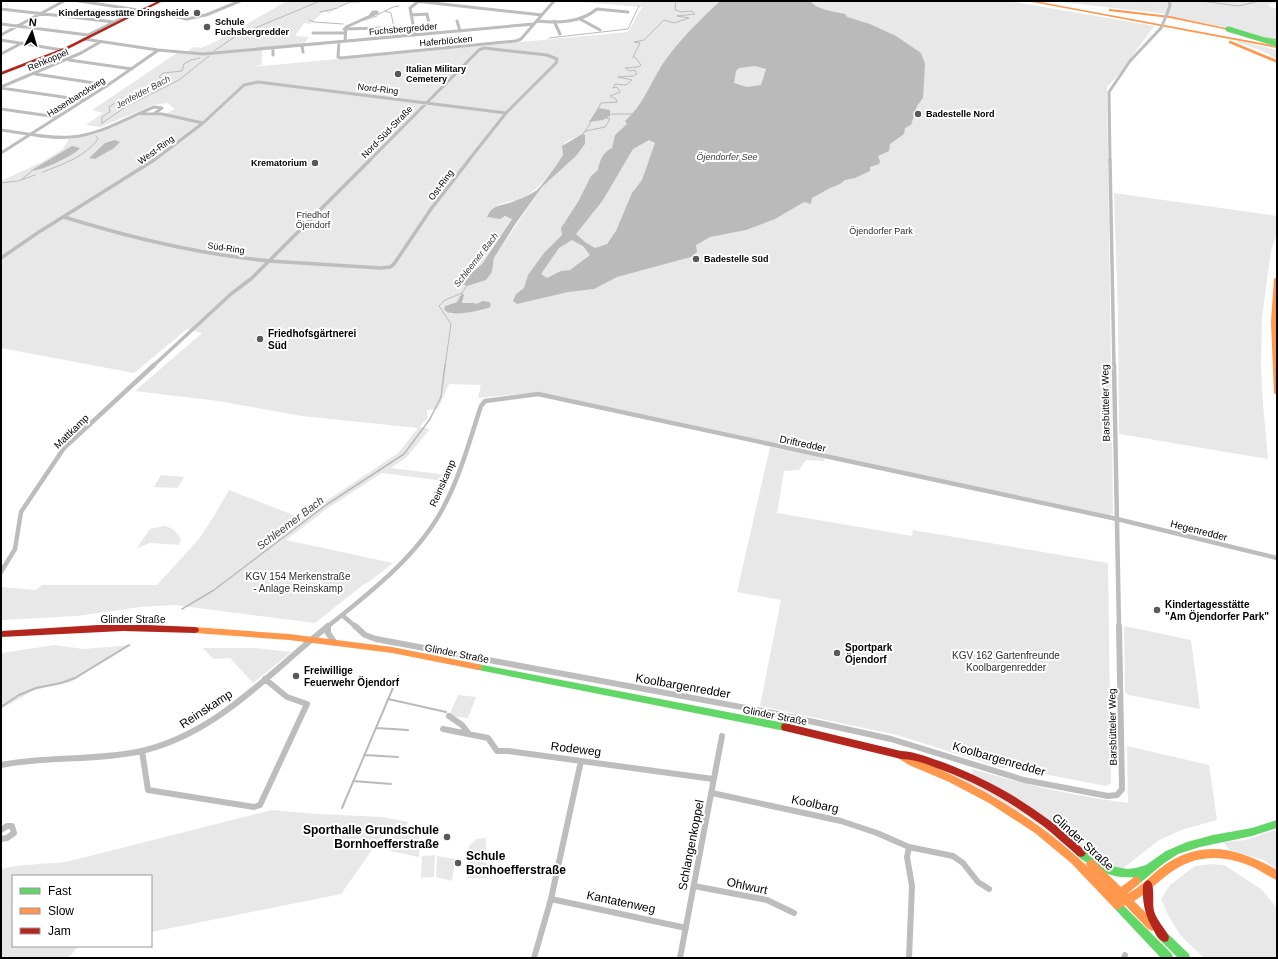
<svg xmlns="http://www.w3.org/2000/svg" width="1278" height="959" font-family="Helvetica,sans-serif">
<rect width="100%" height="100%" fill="#fff"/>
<path fill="#e8e8e8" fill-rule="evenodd" d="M287 1H350L329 13 323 12 310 24 304 23 295 36 309 37 304 44 201 53 187 52 193 47 201 48 217 41Z
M572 1H1009L1154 26 1120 73 1107 87 1113 514 1109 515 539 392 478 398 481 385 449 384 438 409 427 410V419L419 427 430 429 406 458 391 468 447 475 445 481 382 473 328 508 286 540 393 563 370 581 363 585 315 623 175 605 140 607 77 616 1 620 2 587 36 590 42 585H157L199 539 214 516 229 490 301 518 398 453 418 428 302 416 218 401 135 391 202 333 187 329 134 373 1 348V181L44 161 63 149 69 139 96 134 138 116H161L175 109 167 103 153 105 101 127 86 125 103 113 92 110 177 53 197 55 262 50V65L252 67 628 32 642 7ZM582 134 585 144 576 156 542 187 494 258 492 272 468 274 482 264 512 218C503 215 496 220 487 217 491 213 494 208 498 205 503 202 516 201 522 198 540 189 553 172 563 155L562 149 566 142ZM464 295 462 303H474L476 304 480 302 483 310 450 314 446 305 457 302Z
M1052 1H1277V3L1269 4V6L1277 9V39C1240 33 1205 22 1168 16V14Z
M1239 41 1277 50V59L1260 50 1236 42Z
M1114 193 1277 216V234L1271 251 1268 272 1262 318 1261 367 1263 404 1268 459 1119 434 1118 314Z
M770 447 825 458 824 461 806 460 799 470 784 471 777 513 912 536 913 530 1108 563 1111 783 1106 786 1014 768H1002L897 735 760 706 781 600 737 592Z
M161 475 184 477 178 488 154 487Z
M164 526C172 527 177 532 181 539L179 545 150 543 137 548 150 529Z
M1124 626 1191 640 1200 709 1129 695 1125 692Z
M55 645 83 649 132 645 71 682 34 690 1 709V653Z
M203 648H255L291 652 253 683 230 658 213 659Z
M458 695 476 697 468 718 449 716Z
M1127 746 1209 765 1217 820 1184 829 1159 840 1121 870 1098 861 1028 805 972 774 973 769C1023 784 1076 797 1128 803Z
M915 759C989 784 1054 827 1107 885L1070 849 1026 815Z
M272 810 317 814 383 817 408 822 406 827 386 830 341 894 151 932V876H13V946H82L78 947 68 958H1V869C22 864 44 864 66 862Z
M419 828V857L390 851 393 831Z
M1277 829V869L1263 860 1230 850 1223 842 1246 840Z
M486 838 487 878H468L469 846 476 839Z
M435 855 434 877 421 878 422 856Z
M437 856 455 859 452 881 436 877Z
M1211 864 1224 865 1261 889 1277 908V958H1204L1181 936 1169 917 1161 899 1170 885 1195 866Z"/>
<path fill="#bababa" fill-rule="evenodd" d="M720 1H811C814 9 836 12 845 14L847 17 870 24 896 36 921 53 925 64 923 98 917 106 911 125 905 128 904 134 890 144 889 151 878 156 880 161 879 164 870 167V171L855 178 845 180 840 184 830 188 812 198 811 204 804 202 775 219 746 230 710 237 696 245 697 252 691 257 617 277 594 289 568 292 517 304 513 301 516 294 524 288 528 275 544 253 562 235 561 228 578 202 591 176 598 170C599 161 604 151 612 148L615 135 627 124 625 121C643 105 650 84 662 65 678 41 699 21 720 1ZM755 66 766 69 761 85 747 87 734 83 736 71 739 68ZM649 140 655 143 642 180 632 193 616 231 607 244 595 248 585 242 576 234 603 200 633 149ZM572 240 583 246 590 255 570 270 561 271 547 278 541 274 559 248Z
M598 108 610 110V116L603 120 589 122Z
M582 134 585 135V144L576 156 542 187 516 223 494 258 492 272 486 280 467 286 463 284V280L482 264 512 219 505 216 500 219 487 217C493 204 500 206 512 202 520 199 530 195 537 190 542 186 559 162 563 155L562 146Z
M115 140 120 142 114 148 95 159 89 158 105 143Z
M72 146 80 148C74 156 39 172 30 171Z
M462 293 464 295 462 303H474L476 304 483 301 489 302 491 304 490 307C481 311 456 316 447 312L444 309 445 306 457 302Z"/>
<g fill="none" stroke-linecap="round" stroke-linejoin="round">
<path stroke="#bababa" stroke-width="1" d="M1201 1 1238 6 1260 1
M339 7 350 2H359
M385 11 391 13 395 33
M320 12 338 8
M377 15 393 7 399 6
M309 20 314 22 343 24
M364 20 377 16
M549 38 628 29 639 6
M214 51 236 36 320 1
M598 109 601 103 617 102 616 99 610 96 620 92 617 87 613 88 615 84 626 85 632 80 618 77 633 76 637 74 635 70 630 71 625 68 638 67 641 65 636 58 633 57 640 43 634 42 644 40 664 20 674 23 689 18 677 16 695 14 692 11 682 12 675 10 676 1
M611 114H632
M102 123V117L110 112 109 107 115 103 131 99 133 97 130 95 134 93 157 85 167 80 159 77 163 73 182 71 184 64 191 60 200 58
M101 124 127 106 179 80 209 56
M586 131 605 127 610 119 606 118
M583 134 590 124V121
M43 172C63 164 85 157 98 139L96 136
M22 179 31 172
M1 183 18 181 35 175
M445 366 451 324 439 306 445 300 462 293 467 285"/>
<path stroke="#bababa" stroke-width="1.5" d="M435 409 441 397 445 365
M182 609 214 590 326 505 404 454 430 419 435 409"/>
<path stroke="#bababa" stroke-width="2" d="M388 699 446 712
M1 707 19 695 36 688 61 683 75 678 129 645
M376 728 408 730
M364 755 398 757
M353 781 391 784
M342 808 398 676"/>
<path stroke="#bdbdbd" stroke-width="3" d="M79 1 138 10
M415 1 542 15
M1 9 114 22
M148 11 187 19 206 15 240 1
M1167 14 1170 5 1169 1
M411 15 427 14 431 33
M580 19 600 30
M457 21 460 31
M537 21C558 23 580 23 597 9L628 12
M554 21 560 34
M1 24 88 35
M344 29 380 28
M313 33H345
M1 35 64 1
M415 35 410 8 419 1
M89 36 88 35 138 10 145 9
M84 39 158 50 203 54 534 24
M1 40 62 50
M345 41 346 27 377 13V12H373L370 16
M339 42 338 57 341 58 516 41 521 39 554 1
M302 45 303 52
M273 48V55
M1 54 22 43
M69 60 132 69
M35 74 108 85
M1 87 81 53 100 42
M1 88 84 100
M1 109 57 117
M141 114H162L203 123
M1 130C24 133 48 139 71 137 100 135 127 118 154 107L162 108 155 113
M1 153 108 85 157 51
M153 161 203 123 244 85 258 82 506 113
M369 161 479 50 484 48 547 55 557 59 556 63 506 113 468 161
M1110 161 1109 92 1130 61 1161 28"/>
<path stroke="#bdbdbd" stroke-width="3.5" d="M1110 160 1114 366
M64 217C131 238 198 254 269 261
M1 258 39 232 154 160
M269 261 381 268 390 267 394 264 431 209 469 160
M269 261 370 160
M153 366 231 294 252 278 269 261"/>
<path stroke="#bdbdbd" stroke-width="4.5" d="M1114 365 1119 627
M1 572 15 549 21 512 64 448 154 365
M342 615 356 627
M327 627C369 594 420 554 444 506 461 474 470 439 481 406L485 401 538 394 1117 519 1277 558"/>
<path stroke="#bdbdbd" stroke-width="6" d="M355 626 365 635 376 639 773 713 891 739 1024 780 1108 796 1117 795 1122 789 1119 626
M328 627V633L335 643
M449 716 462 725 469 734
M443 729 488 738 497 751H508L713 779
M142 751 148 790 254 807 260 805 307 704 287 697 265 679
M1 765C46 756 92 761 137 752 215 736 269 673 328 626
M712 793 841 821 877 833 909 847 953 856 963 863 978 882 989 889
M1 830 7 826H12L14 833 7 838 1 839
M909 847 907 857 912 886 909 958
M694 886 767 900 794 913
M551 899 686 928
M534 958 551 899 581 761
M680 958 722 736
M1124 958 1125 955"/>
<path fill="#63d668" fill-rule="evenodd" d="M1257 36 1277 39V41L1257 38Z
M478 664 785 723 788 724 789 727 788 730 785 731 478 670 475 669 474 667 475 665Z
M1277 820V828L1252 836 1200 847 1178 854 1163 864 1139 884 1136 886 1133 884 1131 881 1133 877C1115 879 1100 872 1086 862 1081 859 1076 856 1074 851L1076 848 1079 847 1111 866 1127 869 1136 868 1146 865 1166 851 1187 842 1213 835 1252 828Z
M1117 900 1120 902 1172 954 1173 958H1161L1114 908 1112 905 1114 902Z
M1161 929 1165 931 1189 954 1190 958H1178L1157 937 1156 934 1157 931Z"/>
<path fill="#ff974d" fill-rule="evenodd" d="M1027 1H1035L1277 46V48Z
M1110 9 1170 16 1230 29 1228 30 1170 18 1109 11V9Z
M1229 41H1231L1277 60V63L1229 43Z
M1277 277V395L1274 393 1271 322 1274 279Z
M195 627 289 634 392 647 478 664 481 665 482 667 481 669 478 670 392 653 289 640 195 633 192 632 191 630 192 628Z
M901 751C909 754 915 759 923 762 979 786 1030 815 1076 856 1090 868 1102 882 1115 896L1088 867 1086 864 1088 861 1091 859 1094 861 1121 887 1136 876 1139 878 1141 881 1139 884 1127 894C1143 886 1154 871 1169 862 1208 839 1240 850 1277 870V880C1269 877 1263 872 1255 868 1229 856 1201 853 1176 869 1161 878 1149 892 1134 901L1156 923 1157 926 1156 929 1152 931 1148 929 1125 905 1117 910 1114 908 1071 863 1035 833 989 803 949 782 909 765 898 758 897 755 898 752Z"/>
<path fill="#b3261e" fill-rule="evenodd" d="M158 1H163L68 49 1 75V72L66 47Z
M98 625H147L195 627 198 628 199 630 198 632 195 633 123 631 1 637V631Z
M785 723 901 751C917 752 930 758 945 763 982 777 1017 796 1049 820 1062 829 1073 840 1084 850L1086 853 1084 856 1081 857 1078 856C1066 846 1055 835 1043 826 1012 803 978 783 942 770 928 765 916 759 901 759L785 731 782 730 781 727 782 724Z
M1148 880 1151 882C1155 889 1152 902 1154 911 1157 921 1165 928 1169 937L1168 941 1164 942C1159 940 1156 935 1154 931 1145 916 1142 902 1143 885L1145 882Z"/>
<g stroke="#dbdbdb" stroke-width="5.5" stroke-linecap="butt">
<path id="fast-bridge" d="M1228 29 1277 44"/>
</g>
<path stroke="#bdbdbd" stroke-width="3" d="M1161 28 1167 14"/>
<use href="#fast-bridge" stroke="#63d668" stroke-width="5"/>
</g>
<g fill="#595959" stroke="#fff" stroke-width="1.5">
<circle cx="197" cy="13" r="4"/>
<circle cx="207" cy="27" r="4"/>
<circle cx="398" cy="74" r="4"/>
<circle cx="918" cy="114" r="4"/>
<circle cx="315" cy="163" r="4"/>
<circle cx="696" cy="259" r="4"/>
<circle cx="260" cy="339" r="4"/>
<circle cx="1157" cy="610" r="4"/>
<circle cx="837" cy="653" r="4"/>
<circle cx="296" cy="676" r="4"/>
<circle cx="447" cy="837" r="4"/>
<circle cx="458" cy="863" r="4"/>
</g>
<g text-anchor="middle" stroke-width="4" stroke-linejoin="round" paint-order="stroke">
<g font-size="9" font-weight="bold" fill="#000" stroke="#fff" text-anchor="start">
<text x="189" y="16" text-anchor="end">Kindertagesstätte Dringsheide</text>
<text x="215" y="25">Schule<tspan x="215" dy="10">Fuchsbergredder</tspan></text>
<text x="406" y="72">Italian Military<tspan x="406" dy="10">Cemetery</tspan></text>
<text x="926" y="117">Badestelle Nord</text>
<text x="307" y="166" text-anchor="end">Krematorium</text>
<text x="704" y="262">Badestelle Süd</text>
</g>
<g font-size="9" fill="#000" stroke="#fff">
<text transform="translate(403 29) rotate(-5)" y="3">Fuchsbergredder</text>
<text transform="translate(446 41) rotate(-5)" y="3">Haferblöcken</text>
<text transform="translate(48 60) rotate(-23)" y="3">Rehkoppel</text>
<text transform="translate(378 89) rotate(7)" y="3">Nord-Ring</text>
<text transform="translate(76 97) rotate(-32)" y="3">Hasenbanckweg</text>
<text transform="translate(387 132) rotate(-46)" y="3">Nord-Süd-Straße</text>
<text transform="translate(156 150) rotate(-36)" y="3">West-Ring</text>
<text transform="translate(441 185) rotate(-53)" y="3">Ost-Ring</text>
<text transform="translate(226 248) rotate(8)" y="3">Süd-Ring</text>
</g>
<g font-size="9" font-style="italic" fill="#3e3e3e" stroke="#fff">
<text transform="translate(143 92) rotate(-28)" y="3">Jenfelder Bach</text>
<text x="727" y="160">Öjendorfer See</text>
<text transform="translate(476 260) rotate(-52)" y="3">Schleemer Bach</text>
</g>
<g font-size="9" fill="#2d2d2d" stroke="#fff">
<text x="313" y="218">Friedhof<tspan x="313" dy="10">Öjendorf</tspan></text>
<text x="881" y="234">Öjendorfer Park</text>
</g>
<g font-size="10" font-weight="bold" fill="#000" stroke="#fff" text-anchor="start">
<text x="268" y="337">Friedhofsgärtnerei<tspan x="268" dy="12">Süd</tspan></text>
<text x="1165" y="608">Kindertagesstätte<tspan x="1165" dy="12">"Am Öjendorfer Park"</tspan></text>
<text x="845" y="651">Sportpark<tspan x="845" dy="12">Öjendorf</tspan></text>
<text x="304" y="674">Freiwillige<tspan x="304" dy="12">Feuerwehr Öjendorf</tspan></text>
</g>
<g font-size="10" fill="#000" stroke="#fff">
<text transform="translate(1105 403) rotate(-91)" y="4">Barsbütteler Weg</text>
<text transform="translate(71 431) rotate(-44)" y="4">Mattkamp</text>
<text transform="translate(803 443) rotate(12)" y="4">Driftredder</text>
<text transform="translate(442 483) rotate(-66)" y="4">Reinskamp</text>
<text transform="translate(1199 530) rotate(14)" y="4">Hegenredder</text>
<text x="133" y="623">Glinder Straße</text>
<text transform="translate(457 653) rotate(11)" y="4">Glinder Straße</text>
<text transform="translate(775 715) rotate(11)" y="4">Glinder Straße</text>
<text transform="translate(1112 727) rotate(-91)" y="4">Barsbütteler Weg</text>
</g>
<g font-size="10" fill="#2d2d2d" stroke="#fff">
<text x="298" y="580">KGV 154 Merkenstraße<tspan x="298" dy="12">- Anlage Reinskamp</tspan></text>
<text x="1006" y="659">KGV 162 Gartenfreunde<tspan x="1006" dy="12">Koolbargenredder</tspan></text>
</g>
<g font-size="11" font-style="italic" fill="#3e3e3e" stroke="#fff">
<text transform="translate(290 523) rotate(-37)" y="4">Schleemer Bach</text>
</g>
<g font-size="12" fill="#000" stroke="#fff">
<text transform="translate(683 686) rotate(10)" y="4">Koolbargenredder</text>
<text transform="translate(206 709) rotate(-33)" y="4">Reinskamp</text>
<text transform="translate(576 749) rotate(7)" y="4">Rodeweg</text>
<text transform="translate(999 759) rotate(16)" y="4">Koolbargenredder</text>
<text transform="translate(815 804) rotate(12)" y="4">Koolbarg</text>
<text transform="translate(1083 842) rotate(42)" y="4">Glinder Straße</text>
<text transform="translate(691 845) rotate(-79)" y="4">Schlangenkoppel</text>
<text transform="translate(747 886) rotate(12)" y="4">Ohlwurt</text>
<text transform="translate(621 902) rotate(12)" y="4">Kantatenweg</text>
</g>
<g font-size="12" font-weight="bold" fill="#000" stroke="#fff" text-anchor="end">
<text x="439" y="834">Sporthalle Grundschule<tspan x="439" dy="14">Bornhoefferstraße</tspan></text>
<text x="466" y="860" text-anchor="start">Schule<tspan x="466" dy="14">Bonhoefferstraße</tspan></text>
</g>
</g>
<rect width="1278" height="959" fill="none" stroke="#000000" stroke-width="4"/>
<rect x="12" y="875" width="140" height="72" fill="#ffffff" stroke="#999999"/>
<rect x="20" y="888" width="20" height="6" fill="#63d668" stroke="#999999"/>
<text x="48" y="895" font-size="12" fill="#000000">Fast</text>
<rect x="20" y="908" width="20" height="6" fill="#ff974d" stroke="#999999"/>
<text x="48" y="915" font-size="12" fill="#000000">Slow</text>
<rect x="20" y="928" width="20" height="6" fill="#b3261e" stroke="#999999"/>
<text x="48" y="935" font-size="12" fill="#000000">Jam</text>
<g transform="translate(32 32) rotate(5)" stroke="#ffffff" stroke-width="3" paint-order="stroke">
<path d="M0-3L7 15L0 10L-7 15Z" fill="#000000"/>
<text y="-6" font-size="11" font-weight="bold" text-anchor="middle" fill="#000000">N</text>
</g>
</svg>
